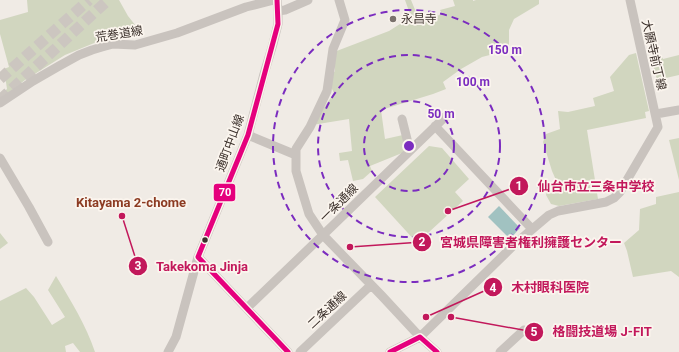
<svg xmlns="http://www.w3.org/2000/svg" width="679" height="352" font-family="Roboto,'Noto Sans JP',sans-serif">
<rect width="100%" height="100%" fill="#f0ebe5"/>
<path fill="#d1d6bf" d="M27 0H119L128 16 140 31 138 37 120 34 104 39 65 55 25 80 0 99V95L7 89 4 69 9 67 0 34V20L28 12Z
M405 0H411L420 22 442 14 440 10 455 6 453 0H473V1L476 0H539V4L514 19 509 30V50L482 57 461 69 443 82 446 89 433 94 381 110 385 139 403 135 407 151 370 166 372 171 363 179 353 181 348 160 340 161 339 153 352 151 349 119 312 125 334 93 330 85 332 75 335 71 334 52 389 31 411 17Z
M636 53 649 111 645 112 646 118 587 130 598 199 559 206 551 204 546 195 547 189 556 180 552 171 543 142 546 134 560 129 558 111 568 112 595 106 593 98 614 91 610 77 629 55Z
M679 55V75L657 80 651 59 662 57 663 59Z
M679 138V180L669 140Z
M429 146 442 148 469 179 455 192 463 201 417 243 375 197Z
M679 192V277L671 271 633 277 627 251 624 243 639 230 640 209 656 204V197Z
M0 233 8 243 0 249Z
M56 276C71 301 86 325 95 352H80L73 343 65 346 66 352H0V301L26 288 34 297 52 325 65 317 48 290Z"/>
<path fill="#a1c2c1" d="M499 206 520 228 510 239 488 217Z"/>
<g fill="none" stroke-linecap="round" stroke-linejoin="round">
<path stroke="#ccc6c0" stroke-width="11" stroke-dasharray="11 5.5" stroke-linecap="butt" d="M0 79 89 0
M0 100 108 0"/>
<path stroke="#c9c3be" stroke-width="9" d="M277 0 278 13V24L273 44 264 74 248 135 198 257 288 352
M339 0 345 20 333 49 327 91 310 127 296 149V171L302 191 309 214 323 235 382 296 420 337 437 352
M278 11 285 10 308 0
M0 103 33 81 59 66 79 55 92 50 102 47 113 44 135 45 177 33 246 7 274 0
M656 114 679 110
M402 119 410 151
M435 126 532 229
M248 135 296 155
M0 158 29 207 48 242
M247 308 323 235 448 114
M168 352 176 337 198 257
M300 352 371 285
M390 352 420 337 516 243 549 215 558 211 606 202 614 198 620 192 658 127 630 0
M500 352 524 330"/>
<g stroke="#fbf5ee" stroke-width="8">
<path id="bus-1" d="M277 0 278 24 248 135 198 257 288 352
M390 352 420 337 437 352"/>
</g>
<use href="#bus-1" stroke="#e5007d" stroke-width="5"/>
</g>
<g fill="none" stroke="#7b2cbf" stroke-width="2" stroke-dasharray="7 5">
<circle cx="409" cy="146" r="45"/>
<circle cx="409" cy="146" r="91"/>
<circle cx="409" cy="146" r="136"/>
</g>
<circle fill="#7a716c" stroke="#fbf5ee" stroke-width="1.5" cx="393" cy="19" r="4"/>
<circle fill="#3b302b" stroke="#fbf5ee" stroke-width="1.5" cx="205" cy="240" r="3.5"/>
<g text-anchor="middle" stroke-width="3.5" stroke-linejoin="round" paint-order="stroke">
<g font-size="12" fill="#3b302b" stroke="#fbf5ee" text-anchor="start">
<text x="401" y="23">永昌寺</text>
</g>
<g font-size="12" fill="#3b302b" stroke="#fbf5ee">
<text transform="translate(119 34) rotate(-9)" y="4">荒巻道線</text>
<text transform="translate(654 55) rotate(77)" y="4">大願寺前丁線</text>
<text transform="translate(230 143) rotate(-70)" y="4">通町中山線</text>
<text transform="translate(339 203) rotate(-45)" y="4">一条通線</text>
<text transform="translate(327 310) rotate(-43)" y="4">二条通線</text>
</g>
<g font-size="13" font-weight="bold" fill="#8c3b22" stroke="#fbf5ee">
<text x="131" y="207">Kitayama 2-chome</text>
</g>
</g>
<circle cx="409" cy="146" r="6" fill="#7b2cbf" stroke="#fbf5ee" stroke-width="2"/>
<g font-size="12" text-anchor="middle" font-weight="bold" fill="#7b2cbf" stroke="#fbf5ee" stroke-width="3.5" stroke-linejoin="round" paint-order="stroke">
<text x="505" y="54">150 m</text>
<text x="473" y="86">100 m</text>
<text x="441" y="118">50 m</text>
</g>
<path fill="none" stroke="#c2185b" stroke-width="1.5" d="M448 211L519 186M350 247L422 242M122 216L138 266M426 317L493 287M451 317L534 332"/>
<g fill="#c2185b" stroke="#fbf5ee" stroke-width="1.5">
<circle cx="448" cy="211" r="4"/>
<circle cx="350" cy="247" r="4"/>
<circle cx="122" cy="216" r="4"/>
<circle cx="426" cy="317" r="4"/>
<circle cx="451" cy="317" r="4"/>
<circle cx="519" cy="186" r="10"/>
<circle cx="422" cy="242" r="10"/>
<circle cx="138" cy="266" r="10"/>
<circle cx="493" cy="287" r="10"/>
<circle cx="534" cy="332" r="10"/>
</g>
<g font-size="12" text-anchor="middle" font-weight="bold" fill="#fff">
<text x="519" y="190">1</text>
<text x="422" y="246">2</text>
<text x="138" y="270">3</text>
<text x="493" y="292">4</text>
<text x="534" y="336">5</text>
</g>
<g font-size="13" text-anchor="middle" font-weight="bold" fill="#c2185b" stroke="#fbf5ee" stroke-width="3.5" stroke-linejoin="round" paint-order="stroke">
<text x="596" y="191">仙台市立三条中学校</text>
<text x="531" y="247">宮城県障害者権利擁護センター</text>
<text x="202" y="271">Takekoma Jinja</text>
<text x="550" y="292">木村眼科医院</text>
<text x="602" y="336">格闘技道場 J-FIT</text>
</g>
<rect stroke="#fbf5ee" stroke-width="1.5" x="213" y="183" width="23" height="19" rx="4" fill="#e5007d"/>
<g font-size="11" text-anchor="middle" font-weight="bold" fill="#fff">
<text x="225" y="196">70</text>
</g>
</svg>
